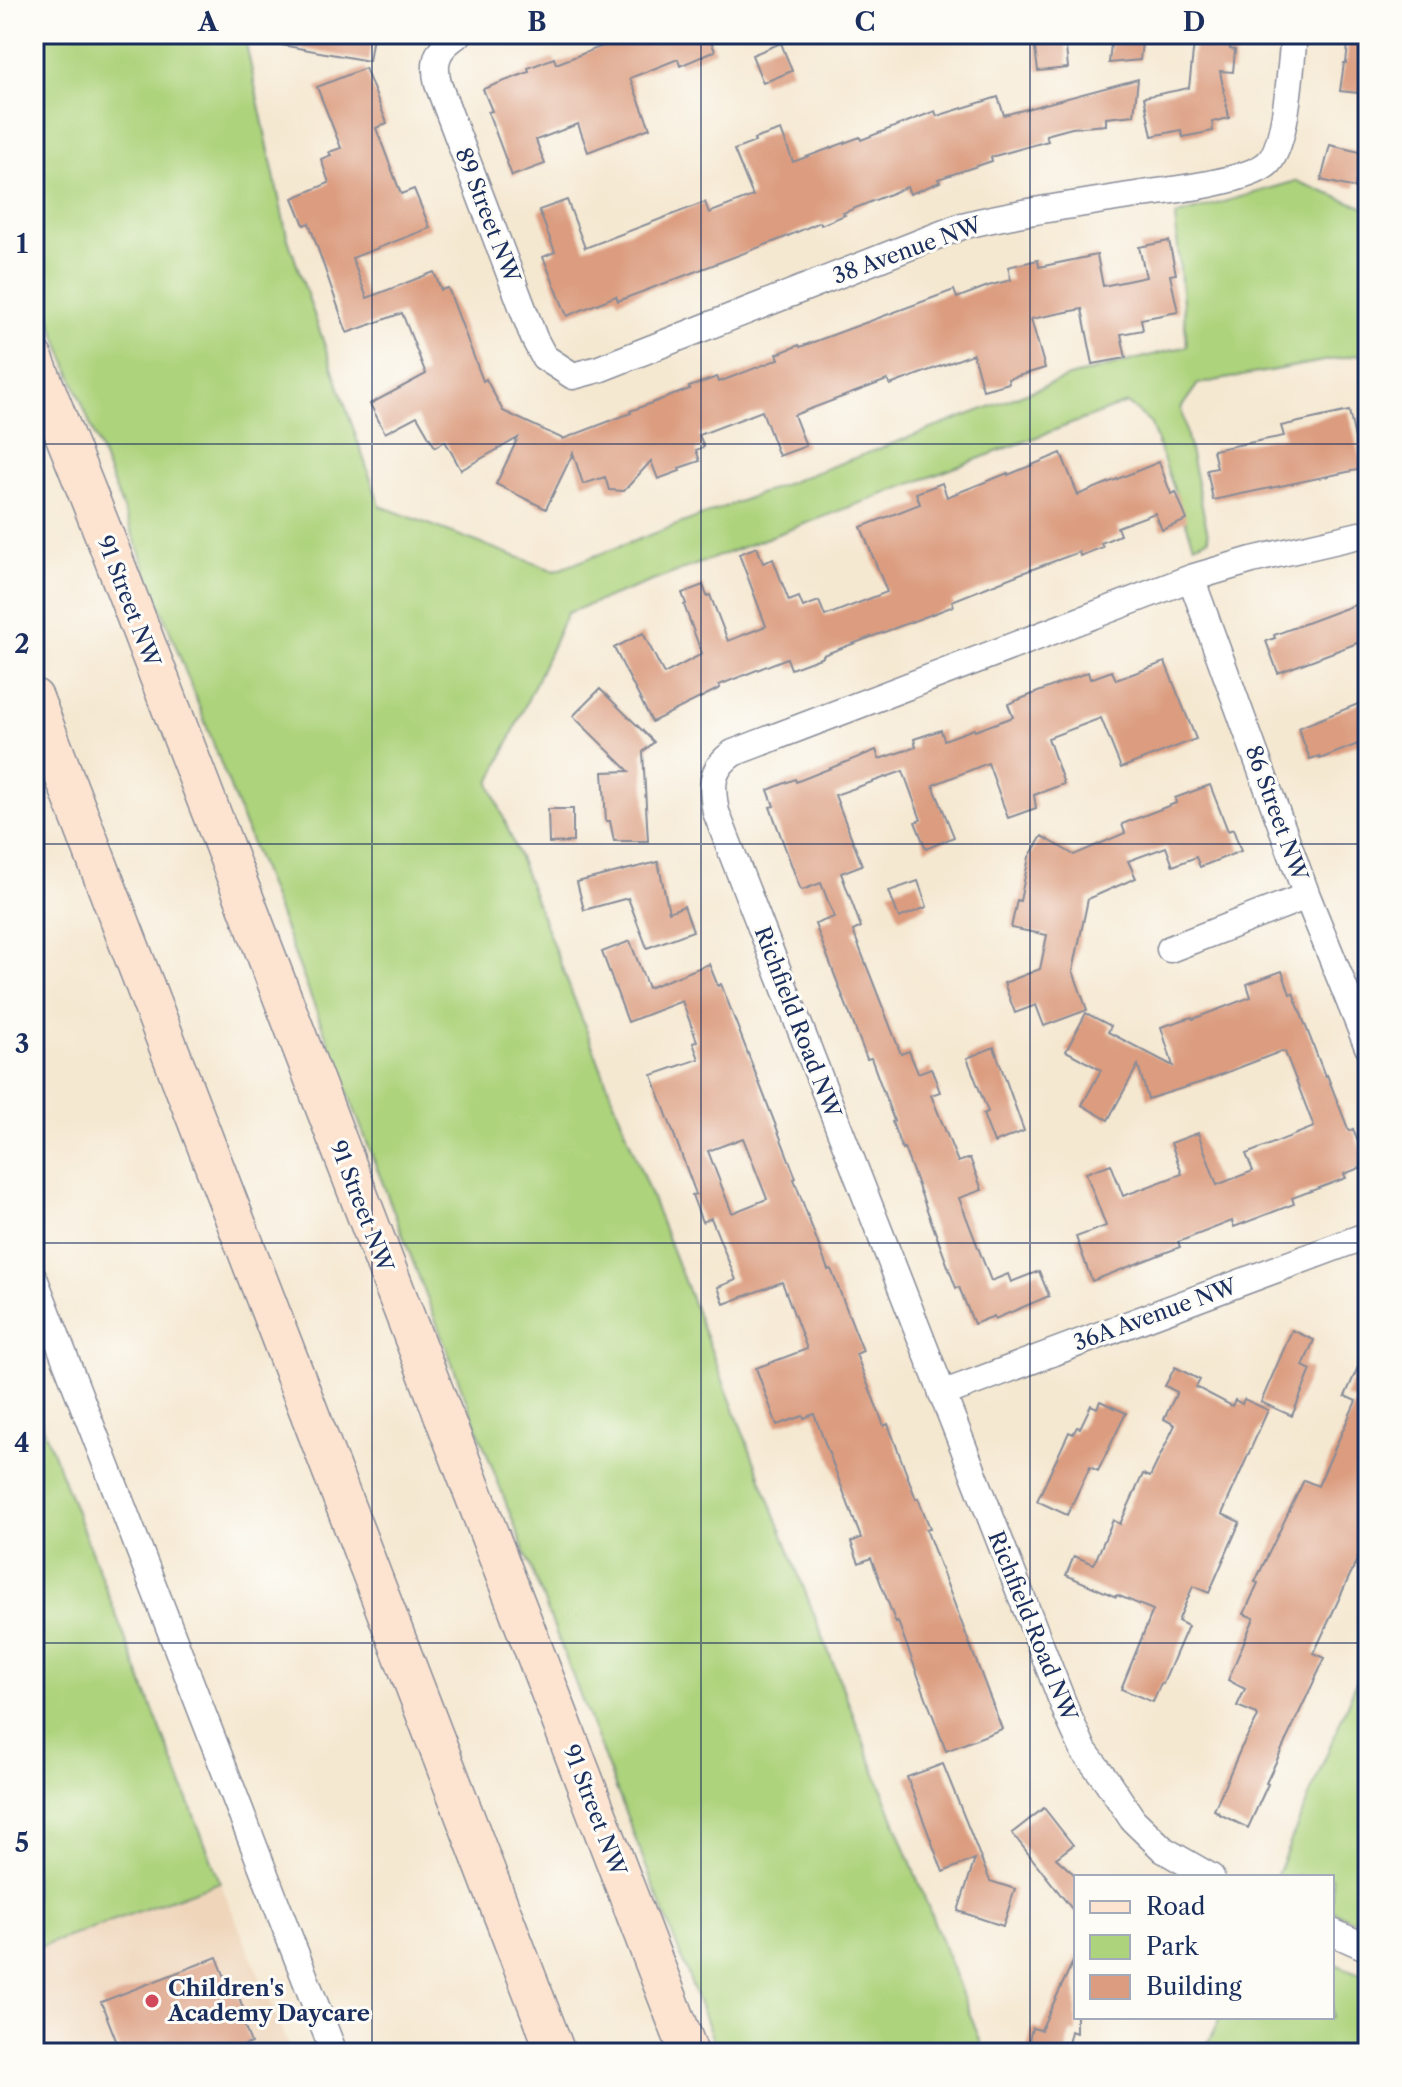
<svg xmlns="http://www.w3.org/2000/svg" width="1402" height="2087" font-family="'Libre Caslon Text',serif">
<rect width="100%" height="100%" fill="#fdfcf7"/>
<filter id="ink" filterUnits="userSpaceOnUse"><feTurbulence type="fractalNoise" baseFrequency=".0125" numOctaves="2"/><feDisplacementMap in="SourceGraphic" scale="16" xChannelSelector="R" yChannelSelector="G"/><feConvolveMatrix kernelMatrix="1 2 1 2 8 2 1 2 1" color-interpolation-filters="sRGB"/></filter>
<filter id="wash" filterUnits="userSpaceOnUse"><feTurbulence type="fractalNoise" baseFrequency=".006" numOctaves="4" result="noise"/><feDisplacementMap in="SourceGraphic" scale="32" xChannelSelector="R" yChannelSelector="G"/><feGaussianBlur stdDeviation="1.8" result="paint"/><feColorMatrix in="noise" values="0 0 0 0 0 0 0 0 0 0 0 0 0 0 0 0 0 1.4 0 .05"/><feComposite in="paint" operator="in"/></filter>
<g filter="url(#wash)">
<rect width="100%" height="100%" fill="#f5e8d1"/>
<path fill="#efd6bb" d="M220 1882 292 2053H34V1949Z"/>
<path fill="#add37c" stroke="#64816d" stroke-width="2" d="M34 34H244L287 236 380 506 555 571 1069 377 1187 346 1175 216 1296 181 1368 209V353L1198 384 1181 408 1209 539 1194 545 1150 422 1127 403 567 613 490 783 985 2053H718L60 346 34 274Z
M34 1404 220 1882 34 1949Z
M1368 1654V1928L1332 1910V1877H1276Z
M1332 1963 1368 1977V2053H1203L1221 2017H1332Z"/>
<g id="blocks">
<path fill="#db9c7f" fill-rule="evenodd" d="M277 34H361L373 36 369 61 276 44Z
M604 34H708L715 51 680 66 678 59 630 78 650 128 588 152 578 124 536 140 545 164 512 176 488 112 492 111 483 89 529 72 528 68 554 58 556 64 608 44Z
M1112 34H1143L1140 60 1109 63Z
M1195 34H1232L1230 49 1235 50 1233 72 1220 71 1229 118 1212 122 1213 131 1183 137 1181 130 1152 136 1144 97 1189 88Z
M1349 34H1368V94L1340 91 1344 63H1346Z
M1065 37 1068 68 1038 71 1034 41Z
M781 43 792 71 763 83 752 55Z
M365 68 387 123 376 128 401 194 414 189 430 228 352 258 367 298 434 272 441 290 448 288 483 381 486 379 503 411 563 439 631 413 630 411 690 389 689 387 717 377 719 382 779 359 777 354 799 345 800 347 954 290 957 298 988 286 1011 280 1008 267 1038 260 1039 267 1097 255 1103 286 1146 277 1139 247 1169 241 1176 274 1170 275 1178 312 1141 319 1143 330 1121 334 1126 358 1093 364 1082 309 1031 319 1045 368 1008 379 1009 383 983 390 973 354 890 385 887 380 794 415 806 446 779 456 762 411 699 435 704 447 696 450 700 461 679 468 680 471 658 479 651 461 624 491 609 490 605 477 583 484 573 453 546 509 496 484 518 438 461 470 445 441 435 447 417 416 385 433 370 404 426 374 402 313 347 333 309 223 304 225 293 198 329 183 321 159 331 155 329 152 341 148 317 87Z
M1138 79 1134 115 1106 118V125L1072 128 1046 135 1048 141 991 157 992 161 938 179 940 182 910 194 907 187 843 213 845 215 821 225 820 222 781 239 618 301 616 296 567 316 543 257 555 252 539 210 567 200 585 248 705 202 709 213 753 196 734 150 755 142 754 139 781 130 793 162 860 137 861 140 935 111 937 116 998 97 1004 115Z
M1330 145 1368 154V185L1356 182 1355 188 1321 180Z
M1349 411 1362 469 1213 500 1207 470 1217 468 1213 450 1284 436 1281 426Z
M1061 453 1078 495 1159 462 1171 494 1176 492 1187 520 1162 530 1155 513 1117 527 1120 535 1101 543 1103 547 1080 556 1079 552 1022 573 952 601 954 606 823 655V657L791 669 787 658 719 685 720 688 652 722 614 648 643 633 664 674 702 654 684 605 686 604 682 593 703 585 707 596 710 595 728 641 766 626 739 554 757 547 763 563 773 559 789 601 799 597 803 607 819 601 825 616 887 592 861 527 920 504 916 493 942 483 947 497 1008 473V475Z
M1368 600V639L1278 673 1266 641 1275 638 1274 635Z
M1165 662 1196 739 1121 768 1101 718 1048 738 1064 784 1034 795 1036 808 1008 818 988 763 933 785 954 837 926 849 915 822 921 820 903 771 835 795 862 865 841 873 861 927 853 931 901 1054 909 1051 918 1073 931 1068 940 1092 931 1095 958 1162 970 1158 982 1190 959 1198 991 1281 1008 1274 1011 1282 1039 1271 1049 1296 995 1319 994 1316 974 1324 959 1287 956 1288 904 1148 902 1149 892 1122 894 1121 871 1058 867 1059 815 924 834 917 821 883 802 890 800 888 770 807 774 806 768 790 795 779 796 782 876 750 879 759 916 747 914 739 941 730 944 740 974 729 975 731 1013 717 1008 704 1088 672 1090 679 1112 671 1116 680Z
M600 689 654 742 643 752 648 841H614L610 821H606L603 772 629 771 573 716Z
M1368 700V740L1320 759 1319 756 1310 759 1298 728Z
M1210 785 1228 831 1233 829 1241 851 1200 867 1196 857 1173 866 1166 847 1128 861 1136 878 1088 899 1073 971 1087 1010 1044 1026 1036 1005 1015 1013 1004 983 1040 969 1047 935 1011 928 1017 900 1020 901 1029 857 1042 836 1074 855 1125 833 1122 824 1176 803 1175 798Z
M548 809H573V842L549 843Z
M658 862 669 912 684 906 693 931 647 948 628 898 584 910 577 882Z
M918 881 927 907 899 918 889 891Z
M630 941 648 988 709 964 718 986 721 984 796 1178 794 1179 828 1270 831 1269 863 1351 856 1354 884 1426 888 1424 916 1499 918 1498 930 1528 926 1529 1002 1729 946 1751 898 1622 896 1623 871 1558 859 1563 851 1542 861 1538 814 1414 804 1418 803 1416 777 1425 756 1368 807 1349 782 1282 724 1304 718 1287 736 1280 711 1218 702 1222 692 1195 696 1194 652 1075 699 1059 693 1043 697 1041 682 1001 628 1022 602 952ZM743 1138 767 1199 732 1213 708 1151Z
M1282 971 1290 994 1293 993 1325 1076 1327 1075 1349 1131 1353 1129 1367 1165 1344 1174 1346 1178 1292 1198 1294 1204 1234 1227 1232 1221 1178 1242 1180 1247 1092 1281 1076 1237 1106 1226 1086 1173 1111 1164 1123 1196 1182 1174 1171 1143 1198 1133 1217 1185 1253 1171 1246 1154 1314 1127 1285 1052 1282 1051 1202 1082 1148 1099 1138 1065 1108 1120 1082 1105 1101 1070 1066 1051 1086 1013 1111 1026 1108 1032 1173 1066 1161 1027 1192 1017 1193 1019 1251 997 1247 984Z
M994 1047 1024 1131 994 1143 983 1114 988 1112 967 1058Z
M1292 1330 1314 1340 1303 1366 1311 1370 1292 1416 1261 1402Z
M1368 1345V1437L1359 1456 1368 1459 1362 1473 1368 1475V1536L1314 1653 1325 1658 1266 1783 1268 1784 1248 1828 1217 1813 1218 1812 1214 1810 1241 1748 1258 1717 1257 1714 1237 1706 1245 1689 1228 1680 1254 1618 1244 1614 1258 1583 1255 1582 1304 1480 1318 1486 1356 1401 1345 1396Z
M1175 1367 1200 1380 1196 1387 1232 1406 1235 1400 1242 1404 1244 1399 1268 1410 1222 1514 1240 1522 1209 1593 1193 1586 1178 1621 1188 1626 1163 1684 1161 1683 1153 1702 1121 1689 1153 1610 1117 1595 1116 1597 1066 1575 1074 1556 1094 1564 1113 1520 1120 1524 1143 1474 1150 1477 1175 1425 1164 1419 1177 1392 1165 1386Z
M1100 1401 1126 1413 1098 1471 1090 1467 1067 1515 1037 1501 1069 1432 1073 1434 1077 1427 1080 1428 1091 1405 1097 1408Z
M943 1764 990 1881 1015 1889 1003 1926 958 1911 975 1859 943 1872 907 1777Z
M1044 1808 1073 1845 1056 1858 1076 1876V1914L1012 1833Z
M1076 1955V2033L1071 2031 1066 2053H1026L1032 2028 1041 2030Z
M217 1957 228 1985 235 1986 243 2008 240 2015 251 2043 225 2053H121L101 2002Z"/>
</g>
</g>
<g filter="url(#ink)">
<use href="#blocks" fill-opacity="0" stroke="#888c98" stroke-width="2"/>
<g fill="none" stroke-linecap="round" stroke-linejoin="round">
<g stroke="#888c98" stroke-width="29">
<path id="street" d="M459 34C438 48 432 59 438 84L534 338 544 357 573 376 599 369 962 226C1021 211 1082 204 1142 194 1172 190 1245 182 1267 164 1287 147 1291 62 1294 34
M1191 578 1307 896 1368 1047
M1170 949 1307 896
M34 1278 334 2053
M942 1394 1368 1235
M1211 1877 1164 1850 1133 1820 1107 1781 1084 1751 1068 1716 716 812C711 786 710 769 733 753L1191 578 1252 560 1368 533
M1332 1932 1368 1948"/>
</g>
<g stroke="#888c98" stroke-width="41">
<path id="secondary" d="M34 359 107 542 689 2053
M34 698 556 2053"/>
</g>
<use href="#street" stroke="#fff" stroke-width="26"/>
<use href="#secondary" stroke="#fde4d1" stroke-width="38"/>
</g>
</g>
<path fill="none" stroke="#1b2f5e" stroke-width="2" stroke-opacity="0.55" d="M372 34V2053M701 34V2053M1030 34V2053M34 444H1368M34 844H1368M34 1243H1368M34 1643H1368"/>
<circle fill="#d1495b" stroke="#fdfcf7" stroke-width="3" cx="152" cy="2001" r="8"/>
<g text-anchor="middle" stroke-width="6" stroke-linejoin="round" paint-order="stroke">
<g font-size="22" fill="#1b2f5e" stroke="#fdfcf7">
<text transform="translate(488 215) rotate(69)" y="8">89 Street NW</text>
<text transform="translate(907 250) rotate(-20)" y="8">38 Avenue NW</text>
<text transform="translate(129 601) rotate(69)" y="8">91 Street NW</text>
<text transform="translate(1277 813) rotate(70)" y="8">86 Street NW</text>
<text transform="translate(798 1022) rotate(69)" y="8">Richfield Road NW</text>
<text transform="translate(362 1206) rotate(69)" y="8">91 Street NW</text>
<text transform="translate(1155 1314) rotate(-20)" y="8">36A Avenue NW</text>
<text transform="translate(1033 1626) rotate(68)" y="8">Richfield Road NW</text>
<text transform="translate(595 1810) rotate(69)" y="8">91 Street NW</text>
</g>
<g font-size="22" font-weight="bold" fill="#1b2f5e" stroke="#fdfcf7" text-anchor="start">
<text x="168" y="1996">Children's<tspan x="168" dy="25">Academy Daycare</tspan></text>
</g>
</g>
<rect width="1402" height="2087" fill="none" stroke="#fdfcf7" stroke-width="88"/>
<rect x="1074" y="1875" width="260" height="144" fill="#fdfcf7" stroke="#a3aaba" stroke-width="2"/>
<rect x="1090" y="1901" width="40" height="12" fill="#fde4d1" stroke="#a3aaba" stroke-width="2"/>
<text x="1146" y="1915" font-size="24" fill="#1b2f5e">Road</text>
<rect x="1090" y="1935" width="40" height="24" fill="#add37c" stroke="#a3aaba" stroke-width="2"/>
<text x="1146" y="1955" font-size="24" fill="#1b2f5e">Park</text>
<rect x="1090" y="1975" width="40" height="24" fill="#db9c7f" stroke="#a3aaba" stroke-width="2"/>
<text x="1146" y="1995" font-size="24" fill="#1b2f5e">Building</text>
<rect x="44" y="44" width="1314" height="1999" fill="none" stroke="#1b2f5e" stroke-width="3"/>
<g font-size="26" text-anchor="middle" font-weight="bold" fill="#1b2f5e">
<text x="208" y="31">A</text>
<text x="537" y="31">B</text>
<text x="865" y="31">C</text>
<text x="1194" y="31">D</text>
<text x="22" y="253">1</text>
<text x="22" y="653">2</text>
<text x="22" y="1053">3</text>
<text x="22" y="1452">4</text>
<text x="22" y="1852">5</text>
</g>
</svg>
